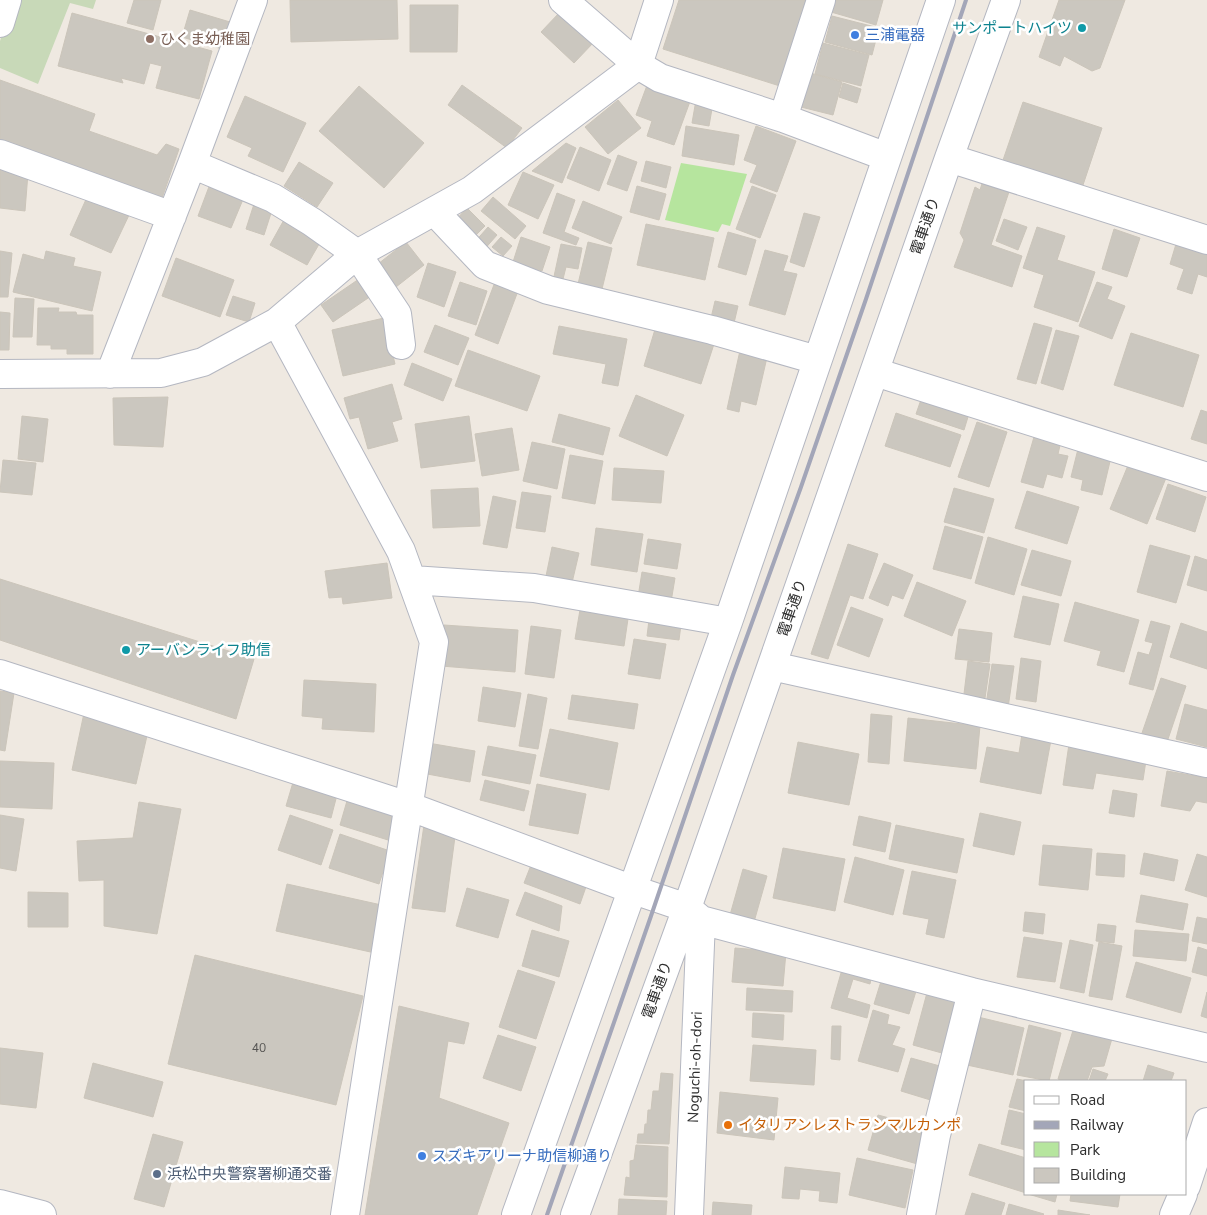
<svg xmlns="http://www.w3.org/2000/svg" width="1207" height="1215" font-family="'Nunito Sans','Noto Sans JP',sans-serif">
<rect width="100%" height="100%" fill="#efe9e1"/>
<path fill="#b6e59e" d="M681 163 747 174 730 226 722 224 718 232 665 220Z"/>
<path fill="#c8d9b8" d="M14 0H96L93 9 70 3 38 84 0 68V41Z"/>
<path fill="#cbc7bf" stroke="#cbc5ba" d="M134 0H161L153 30 127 23Z
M290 0H397L398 39 291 42Z
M679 0H811L783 87 663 49Z
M835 0H883L876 25 831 12Z
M1059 0H1125L1100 68 1092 71 1064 56 1060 66 1039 57Z
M410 5H458L457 52H410Z
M190 10 230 22 222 49 182 37Z
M560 12 594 42 574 63 541 32Z
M72 13 212 51 199 99 156 88 162 66 150 63 144 84 121 78 123 83 58 66Z
M832 16 879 28 872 55 825 42Z
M823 43 869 55 861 86 815 74Z
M810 73 842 82 833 115 801 107Z
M0 80 95 114 89 131 157 155 166 144 179 149 160 204 0 144Z
M649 80 692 96 674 145 647 136 652 121 636 115Z
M843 83 861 89 857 103 839 97Z
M462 85 522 128 507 148 448 105Z
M359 86 424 143 384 188 319 131Z
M245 96 306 123 283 172 248 156 252 148 227 137Z
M618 100 641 128 608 154 585 127Z
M696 100 713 103 709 126 692 123Z
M1023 102 1102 128 1081 191 1002 163Z
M686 126 739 135 734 165 682 156Z
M756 126 796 141 777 192 750 182 757 165 744 160Z
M566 143 576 148 562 183 532 171Z
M580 147 611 160 599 191 567 178Z
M618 155 637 162 627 191 607 184Z
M646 161 671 167 666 188 641 181Z
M299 162 333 183 317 207 284 186Z
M0 170 28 173 25 211 0 208Z
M523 172 554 185 538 219 508 205Z
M985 174 1012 183 991 245 1022 256 1012 287 954 267 964 240 960 233 975 187 980 190Z
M210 184 244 197 231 228 198 216Z
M637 186 666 194 659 220 630 212Z
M752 186 776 195 760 238 736 229Z
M557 193 575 200 564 232 579 238 576 245 543 233Z
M88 195 130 213 111 253 70 235Z
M493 197 526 226 515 239 481 211Z
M583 201 622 217 611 244 572 228Z
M254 204 272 210 264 235 246 229Z
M467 208 485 226 469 242 451 225Z
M804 213 820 217 804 267 790 262Z
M285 218 322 239 307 265 270 245Z
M1004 219 1027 227 1018 250 996 241Z
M646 224 714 238 705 280 637 265Z
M488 227 497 235 482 252 473 244Z
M1037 227 1065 236 1057 260 1095 272 1078 322 1034 307 1044 275 1023 268Z
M1114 229 1140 238 1127 277 1102 269Z
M728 232 756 240 746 275 718 267Z
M501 237 512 246 503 256 492 247Z
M521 237 550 247 542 271 513 262Z
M406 242 424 265 396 287 378 264Z
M588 242 612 248 602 289 578 284Z
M561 244 582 248 578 269 566 267 562 283 553 281Z
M1176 244 1207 253V277L1198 274 1192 294 1177 289 1184 269 1170 264Z
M765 250 788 256 783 271 797 274 785 315 749 305Z
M0 251 12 253 8 297H0Z
M46 251 75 258 73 266 101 272 92 311 13 292 23 254 44 260Z
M176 258 234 280 220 317 162 296Z
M428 263 456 272 444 307 417 297Z
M359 279 371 296 333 322 321 305Z
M460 282 487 291 476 325 448 316Z
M495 282 518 291 498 344 475 335Z
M1097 282 1112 287 1107 299 1125 306 1112 339 1079 326Z
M233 296 255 303 249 322 226 315Z
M15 298 34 299 32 337H13Z
M715 301 738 306 734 323 711 318Z
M38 308H59L58 312H76L77 315H93V354H67V349H51V345H37Z
M0 312 10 313 9 350H0Z
M384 318 395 364 343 376 332 330Z
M1034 323 1052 328 1036 384 1017 379Z
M435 325 469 338 458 365 424 352Z
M559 326 627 339 618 386 602 383 606 364 553 354Z
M656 326 714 344 701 384 644 366Z
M1056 330 1079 336 1063 390 1041 383Z
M1131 333 1199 355 1183 407 1114 385Z
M741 346 768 353 756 405 741 401 739 412 727 409Z
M468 350 540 376 527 411 455 386Z
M412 363 452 379 443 401 404 385Z
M392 384 402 419 392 422 398 441 368 449 359 417 350 419 344 398Z
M924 391 971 407 964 430 916 414Z
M636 395 684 415 667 456 619 436Z
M168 397 163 447 114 445 113 398Z
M1201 410 1207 412V444L1191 439Z
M896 413 961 435 950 467 885 446Z
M559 414 610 428 603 455 552 442Z
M22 416 48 419 43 462 18 459Z
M469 416 475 461 421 468 415 424Z
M977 422 1007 432 989 487 958 477Z
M512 428 519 470 482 476 475 434Z
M1036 430 1062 437 1058 454 1068 456 1062 478 1047 474 1043 488 1021 482Z
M532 442 565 449 557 489 523 481Z
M1079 445 1112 453 1102 495 1081 490 1083 480 1071 477Z
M570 455 603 461 595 504 562 498Z
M3 460 36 463 32 495 0 492Z
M1129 463 1166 478 1147 524 1110 509Z
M614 468 664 471 661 503 612 500Z
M1168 484 1206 497 1195 532 1156 519Z
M478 488 480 526 433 528 431 490Z
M954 488 994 499 984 533 944 522Z
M1027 491 1079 507 1067 544 1015 528Z
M522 492 551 496 545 532 516 528Z
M493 496 516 501 507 548 483 544Z
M945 526 983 537 971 579 933 569Z
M596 528 643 534 637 572 591 565Z
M988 537 1027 549 1014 595 975 583Z
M648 539 681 544 677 569 644 564Z
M848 544 878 554 863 599 850 595 828 659 811 654Z
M1150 545 1190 556 1176 603 1137 592Z
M552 547 579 553 571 587 545 581Z
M1032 550 1071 561 1061 596 1021 585Z
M1195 556 1207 560V591L1187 585Z
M387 563 392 598 343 604 342 597 329 598 325 571Z
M884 563 913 575 903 599 892 595 888 606 869 598Z
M642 572 675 578 671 602 638 597Z
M0 579 254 659 236 719 0 640Z
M917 582 966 601 952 636 904 616Z
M1023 596 1059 604 1050 645 1014 637Z
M1075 602 1139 620 1124 672 1097 665 1101 651 1064 641Z
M581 604 629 612 624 646 575 639Z
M851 607 883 619 869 657 837 645Z
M650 612 682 617 679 640 647 636Z
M1151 621 1170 626 1153 690 1129 684 1138 652 1149 655 1153 643 1145 641Z
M1181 623 1207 632V669L1170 657Z
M444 625 518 630 515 672 441 666Z
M531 626 561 630 554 678 525 674Z
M959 629 992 633 989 662 955 659Z
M634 639 666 644 660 679 628 674Z
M1021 658 1041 661 1036 702 1016 699Z
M968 661 990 664 984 705 963 702Z
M992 664 1014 666 1008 708 986 705Z
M1161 678 1186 686 1167 742 1142 733Z
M304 680 376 684 374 732 322 729 323 718 302 716Z
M483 687 521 693 515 727 478 721Z
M0 691 14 693 5 751 0 750Z
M528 694 547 698 538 749 519 746Z
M572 695 638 704 634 729 568 719Z
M1185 704 1207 710V747L1176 739Z
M84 713 149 727 136 784 72 770Z
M871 714 892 716 889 764 868 762Z
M908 718 980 726 976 769 904 761Z
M550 729 618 743 609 790 540 776Z
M1022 734 1051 740 1041 794 980 782 987 747 1019 753Z
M798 742 859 754 849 805 788 793Z
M428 743 475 751 470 782 422 773Z
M1069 744 1147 754 1143 780 1096 773 1093 789 1063 785Z
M488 746 536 755 530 784 482 775Z
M0 761 54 763 52 809 0 807Z
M1167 771 1207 778V803L1196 801 1190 811 1161 806Z
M294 779 338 791 331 818 286 806Z
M485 780 529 791 524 811 480 800Z
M537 784 586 794 578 834 529 825Z
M1113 790 1137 794 1134 817 1109 813Z
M349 794 398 809 388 840 340 825Z
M139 802 181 809 157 934 104 926V880L79 881 77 841 133 838Z
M980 813 1021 822 1014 855 973 846Z
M0 815 24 819 16 871 0 868Z
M290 815 333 830 321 865 278 850Z
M859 816 891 823 885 852 853 845Z
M424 825 456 829 445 912 412 908Z
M896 825 964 839 957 873 889 859Z
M340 834 390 851 379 884 329 868Z
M1043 845 1092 849 1088 890 1039 885Z
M783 848 845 859 835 911 773 898Z
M1097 853 1125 855 1124 877 1096 875Z
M1144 853 1178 860 1174 881 1140 874Z
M1197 854 1207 857V897L1185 890Z
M855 857 904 870 893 915 844 902Z
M533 860 588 881 580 904 524 883Z
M743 869 767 876 754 922 730 915Z
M912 871 956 880 944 938 926 934 929 919 903 914Z
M287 884 386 906 375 953 276 931Z
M467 888 509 900 498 938 456 926Z
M28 892 68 893V927H28Z
M525 892 562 906 559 931 516 915Z
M1141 895 1188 904 1183 930 1136 922Z
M1025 912 1045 914 1043 934 1023 931Z
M1197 917 1207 919V944L1192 941Z
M1098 924 1116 926 1114 943 1096 941Z
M532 930 569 941 559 977 522 966Z
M1135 930 1189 934 1186 961 1133 956Z
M1024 937 1062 943 1055 982 1017 977Z
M1070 940 1093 945 1084 993 1060 988Z
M1099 942 1122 946 1112 1000 1089 996Z
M1198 947 1207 950V976L1192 972Z
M735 948 786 952 783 986 732 982Z
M195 955 363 996 336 1105 168 1064Z
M1136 962 1191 978 1181 1013 1126 997Z
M843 966 872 974 870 984 853 979 847 998 870 1005 867 1018 831 1008Z
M518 970 555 982 536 1039 499 1027Z
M882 978 917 988 909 1014 874 1004Z
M747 988 793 991 792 1012 746 1010Z
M928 989 959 997 949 1055 913 1045Z
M1207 992V1018L1201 1016Z
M399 1006 469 1023 464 1044 448 1041 439 1098 509 1123 477 1215H365Z
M873 1010 889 1015 887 1024 900 1027 892 1045 905 1049 898 1072 858 1061Z
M753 1013 784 1015 783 1040 752 1037Z
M978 1017 1024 1028 1013 1075 967 1065Z
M1075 1024 1113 1035 1104 1066 1092 1067 1087 1081H1065L1058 1079Z
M1029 1025 1061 1033 1049 1081 1017 1075Z
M832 1026H841L840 1060 831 1059Z
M498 1035 536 1047 521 1091 483 1078Z
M753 1045 816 1050 814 1085 750 1081Z
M0 1048 43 1053 36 1108 0 1104Z
M911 1058 947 1068 937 1102 901 1091Z
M93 1063 163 1082 153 1117 84 1098Z
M1148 1065 1174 1073 1171 1081H1143Z
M1093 1069 1108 1074 1105 1081H1089Z
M661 1073 673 1074 669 1144 637 1143 638 1134H644L645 1124H647L648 1110H651L653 1091H659Z
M1017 1079 1027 1081 1026 1111 1009 1107Z
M720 1092 778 1098 774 1140 717 1133Z
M1009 1110 1026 1114V1150L1001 1144Z
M878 1115 930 1129 921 1165 868 1150Z
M153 1134 183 1142 164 1207 134 1199Z
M979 1144 1026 1158V1193L969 1175Z
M636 1145 668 1147 667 1197 624 1195 626 1177 630 1178V1161L634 1160Z
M857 1158 913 1170 905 1208 849 1195Z
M785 1167 840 1173 837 1203 819 1201 820 1191 800 1189 799 1199 782 1198Z
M972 1193 1005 1203 1001 1215H965Z
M1028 1194H1057L1055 1202Z
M1071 1194H1120L1118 1207 1070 1201Z
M619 1199 667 1201 666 1215H618Z
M713 1202 752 1205 751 1215H712Z
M1009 1204 1044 1214 1043 1215H1006Z
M1058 1210 1090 1215H1058Z"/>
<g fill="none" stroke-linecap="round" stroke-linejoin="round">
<g stroke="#b4b7c1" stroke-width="30">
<path id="minor" d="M563 0 638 65 660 78 783 118 887 157
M0 23 7 0
M783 118 821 0
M0 154 172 216
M949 158 1207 240
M192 164 273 198 312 222 357 254 397 314 401 345
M435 212 485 265 548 290 712 330 817 360
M277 322 401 551 434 642 345 1215
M875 372 1207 477
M0 374 161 373 203 362 277 322 357 254 472 190 638 65 659 0
M110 374 192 164 253 0
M412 580 534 588 728 622
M772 666 1207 763
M0 674 408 806 631 889 687 908 701 920 972 992 1207 1048
M1186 1186 1207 1122
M0 1204 42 1215
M516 1215 728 622 941 0
M575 1215 687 908 949 158 1006 0
M689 1215 701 920
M921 1215 936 1135 972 992
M1174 1215 1183 1194"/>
</g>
<use href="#minor" stroke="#fff" stroke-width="28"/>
<path stroke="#a3a6b8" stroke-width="4" d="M547 1215 651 916 733 675 801 487 866 299 966 0"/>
</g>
<g fill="#0f9aa8" stroke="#fff" stroke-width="2">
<circle cx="1082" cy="28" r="5"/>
<circle cx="126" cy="650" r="5"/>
</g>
<g fill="#3f7fe0" stroke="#fff" stroke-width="2">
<circle cx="855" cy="35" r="5"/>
<circle cx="422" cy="1156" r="5"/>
</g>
<circle fill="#8d6e63" stroke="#fff" stroke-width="2" cx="150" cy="39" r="5"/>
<circle fill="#e8710a" stroke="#fff" stroke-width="2" cx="728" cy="1125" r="5"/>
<circle fill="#5c6f8a" stroke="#fff" stroke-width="2" cx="157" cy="1174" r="5"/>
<g text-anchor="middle" stroke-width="5" stroke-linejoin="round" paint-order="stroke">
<g font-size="12" fill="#555452">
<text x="259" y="1052">40</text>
</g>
<g font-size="15" fill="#0d838f" stroke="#fff" text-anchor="end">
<text x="1072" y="33">サンポートハイツ</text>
<text x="136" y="655" text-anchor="start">アーバンライフ助信</text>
</g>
<g font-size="15" fill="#366cbe" stroke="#fff" text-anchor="start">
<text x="865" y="40">三浦電器</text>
<text x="432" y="1161">スズキアリーナ助信柳通り</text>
</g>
<g font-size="15" fill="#785e54" stroke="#fff" text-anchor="start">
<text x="160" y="44">ひくま幼稚園</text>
</g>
<g font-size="15" fill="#2e2e2e" stroke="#fff">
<text transform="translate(925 226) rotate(-71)" y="5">電車通り</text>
<text transform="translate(792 608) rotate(-71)" y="5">電車通り</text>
<text transform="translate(657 990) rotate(-70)" y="5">電車通り</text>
<text transform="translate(695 1067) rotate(-88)" y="5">Noguchi-oh-dori</text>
</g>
<g font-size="15" fill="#c56008" stroke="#fff" text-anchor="start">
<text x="738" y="1130">イタリアンレストランマルカンポ</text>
</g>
<g font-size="15" fill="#4e5e75" stroke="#fff" text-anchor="start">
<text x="167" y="1179">浜松中央警察署柳通交番</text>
</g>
</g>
<rect x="1024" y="1080" width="162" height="115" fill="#ffffff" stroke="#ababab"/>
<rect x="1034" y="1096" width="25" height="8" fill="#ffffff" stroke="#ababab"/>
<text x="1070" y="1105" font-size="15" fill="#2e2e2e">Road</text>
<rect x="1034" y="1121" width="25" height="8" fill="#a3a6b8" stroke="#ababab"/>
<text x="1070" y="1130" font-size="15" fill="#2e2e2e">Railway</text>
<rect x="1034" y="1142" width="25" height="15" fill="#b6e59e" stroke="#ababab"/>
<text x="1070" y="1155" font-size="15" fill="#2e2e2e">Park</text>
<rect x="1034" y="1168" width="25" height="15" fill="#cbc7bf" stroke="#ababab"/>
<text x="1070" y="1180" font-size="15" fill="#2e2e2e">Building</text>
</svg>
